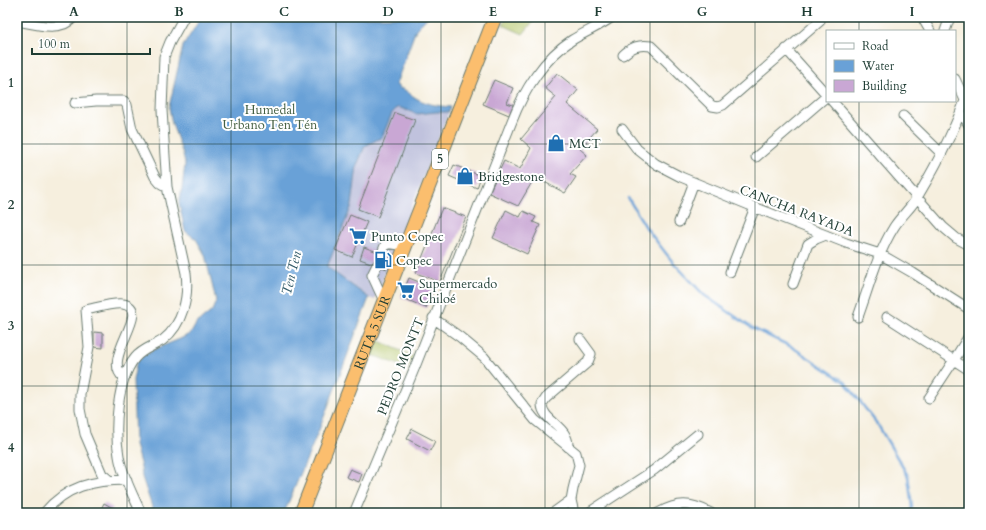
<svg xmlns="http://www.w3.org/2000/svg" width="986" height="530" font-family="Cardo,serif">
<rect width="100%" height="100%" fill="#fff"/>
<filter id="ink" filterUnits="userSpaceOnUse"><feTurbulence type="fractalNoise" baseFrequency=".025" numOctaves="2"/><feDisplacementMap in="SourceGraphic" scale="8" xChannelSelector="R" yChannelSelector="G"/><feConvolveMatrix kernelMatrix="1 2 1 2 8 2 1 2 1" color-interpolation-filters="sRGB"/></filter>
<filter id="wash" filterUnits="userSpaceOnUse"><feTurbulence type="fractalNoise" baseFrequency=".012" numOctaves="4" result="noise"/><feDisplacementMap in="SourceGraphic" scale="16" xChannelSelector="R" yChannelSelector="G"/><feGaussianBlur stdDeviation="0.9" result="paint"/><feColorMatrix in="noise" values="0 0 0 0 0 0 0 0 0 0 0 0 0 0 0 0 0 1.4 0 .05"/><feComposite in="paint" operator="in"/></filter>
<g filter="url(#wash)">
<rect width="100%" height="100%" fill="#f6efde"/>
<path fill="#c0c2dd" d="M398 107 417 114 436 112H449L375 300 369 298 327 267 357 165 365 146 382 137 392 113Z"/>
<path fill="#b3c568" stroke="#69814e" d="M506 17H537L523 34 503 25Z
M372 338 413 356 408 368 366 353Z"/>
<path fill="#69a1d7" stroke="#446f86" d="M200 17H428L416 29 396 84 399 88C407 90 407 92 413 96 424 104 438 106 451 107L449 112H436L417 114 398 107 392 113 382 137 365 146 357 165 352 205 327 267 369 298 319 430 284 513H154L142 477 141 467 135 445 133 380 137 360 150 351 180 339 191 333 196 324 212 311 216 301 205 255 196 239 185 231 179 203 182 189 185 164 183 154 172 124 169 107 183 46 197 24Z"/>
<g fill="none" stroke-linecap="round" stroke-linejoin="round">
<path stroke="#69a1d7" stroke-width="2.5" d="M628 198 647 229 672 261 704 295 752 328 792 347 845 382 878 425 908 476 912 507 910 513"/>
</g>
<g id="blocks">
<path fill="#c9a7d4" d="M557 73 578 90 567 104 597 129 580 149 587 155 570 174 576 177 565 193 535 177 518 206 489 193 504 161 520 169 531 148 521 139 556 97 545 88Z
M494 80 513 88 507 103 513 105 509 115 483 104Z
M395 113 415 120 378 217 358 209Z
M454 165 481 176 477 188 449 176Z
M442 208 466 217 440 282 416 273Z
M506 210 520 217 523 211 536 217 533 222 540 225 527 254 493 238Z
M350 215 367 222 352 257 335 250Z
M364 247 391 257 387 269 360 259Z
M409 278 434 288 426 308 401 297Z
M94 332 103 333V348L94 347Z
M412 429 435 441 430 451 407 439Z
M350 469 362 474 359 482 346 477Z
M104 503 113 508 110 513 101 509Z"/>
</g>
</g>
<g filter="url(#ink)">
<use href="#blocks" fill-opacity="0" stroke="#6a7b70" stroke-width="1"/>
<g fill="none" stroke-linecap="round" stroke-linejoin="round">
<path stroke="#cbcbbc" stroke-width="9" stroke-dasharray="9 4.5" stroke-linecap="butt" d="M377 265 382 253"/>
<g stroke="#6a7b70" stroke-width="11">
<path id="minor" d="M922 17 930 31
M17 21C34 24 61 33 74 17
M945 31 950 17
M786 49 827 95
M623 55C632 47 639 44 651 46L712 106 718 107 723 105 820 21
M955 79 965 100H969
M832 101 943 227 956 238 969 245
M75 103 96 101H124L127 105 132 129 155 177 160 183 167 187
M961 112 969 125
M903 116 941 153
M622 129 637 149 656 164 681 177 749 205 846 243 880 254 913 273 969 309
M756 157 827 96
M679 222 694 182
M382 253 386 243 406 246
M377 265 372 275 384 301
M730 272 755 207
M793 284 808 244 816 239 826 235
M858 317C869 287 877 254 894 227 901 216 912 207 918 196 938 162 957 126 969 89
M887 317 969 370
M433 318 460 337 484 357 535 420 576 453 579 465 573 489 571 500 574 513
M929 398 954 360 969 336
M568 447C569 426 542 421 542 404L546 398 588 362 591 354 580 339
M109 480 102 474 85 434 80 409V394L89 347 86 310C96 308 114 302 123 304 154 310 99 359 124 378
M44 513C66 486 93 480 127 480
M141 513C133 495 122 475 119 456 114 429 117 380 135 358 142 349 154 346 163 340 183 324 189 297 186 273L167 187 162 110 164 57 170 42 184 17
M354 513 415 367 512 121C524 90 544 58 572 40 585 32 600 26 612 17
M553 513 571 500
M588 513 654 470 698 434
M658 513C678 502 690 502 711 513"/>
</g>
<g stroke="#6a7b70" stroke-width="15">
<g id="highway">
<path id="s1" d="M301 513 495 17"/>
</g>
</g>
<use href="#minor" stroke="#fff" stroke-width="9"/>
<use href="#highway" stroke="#fbbe6e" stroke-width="13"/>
</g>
</g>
<path fill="none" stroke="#1f3d34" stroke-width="1" stroke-opacity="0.55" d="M127 17V513M231 17V513M336 17V513M441 17V513M545 17V513M650 17V513M755 17V513M859 17V31M859 101V513M17 144H969M17 265H969M17 386H969"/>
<defs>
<g id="shop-bare" transform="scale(1.38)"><path d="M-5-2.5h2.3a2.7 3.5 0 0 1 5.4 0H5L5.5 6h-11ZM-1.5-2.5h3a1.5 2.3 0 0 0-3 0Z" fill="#1f6fb2" stroke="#fff" stroke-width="2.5" paint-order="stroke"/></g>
<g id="supermarket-bare" transform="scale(1.38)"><path d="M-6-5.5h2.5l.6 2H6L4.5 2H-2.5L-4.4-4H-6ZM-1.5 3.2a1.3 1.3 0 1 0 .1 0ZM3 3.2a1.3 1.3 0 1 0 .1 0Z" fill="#1f6fb2" stroke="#fff" stroke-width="2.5" paint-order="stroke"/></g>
<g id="fuel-bare" transform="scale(1.38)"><path d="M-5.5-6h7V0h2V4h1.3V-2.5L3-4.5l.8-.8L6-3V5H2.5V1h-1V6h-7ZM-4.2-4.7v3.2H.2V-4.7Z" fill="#1f6fb2" stroke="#fff" stroke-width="2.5" paint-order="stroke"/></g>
</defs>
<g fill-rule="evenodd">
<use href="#shop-bare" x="556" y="143"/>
<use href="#shop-bare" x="465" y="176"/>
<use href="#supermarket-bare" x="358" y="236"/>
<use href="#fuel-bare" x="383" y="260"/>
<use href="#supermarket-bare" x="406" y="290"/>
</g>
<g text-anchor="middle" stroke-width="4" stroke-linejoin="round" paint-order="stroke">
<rect fill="#fff" stroke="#627771" stroke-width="1" x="432" y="149" width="16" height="20" rx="3"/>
<g font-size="12" font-weight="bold" fill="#1f3d34">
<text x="440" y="163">5</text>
</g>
<g font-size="13" fill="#445f41" stroke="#fff">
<text x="270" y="114">Humedal<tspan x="270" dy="15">Urbano Ten Tén</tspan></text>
</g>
<g font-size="13" fill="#1f3d34" stroke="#fff" text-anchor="start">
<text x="569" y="148">MCT</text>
<text x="478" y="181">Bridgestone</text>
<text x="371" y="241">Punto Copec</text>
<text x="396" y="265">Copec</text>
<text x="419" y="288">Supermercado<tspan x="419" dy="15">Chiloé</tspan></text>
</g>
<g font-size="13" fill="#1f3d34" stroke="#fff">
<text transform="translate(797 210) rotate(21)" y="5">CANCHA RAYADA</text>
<text dy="5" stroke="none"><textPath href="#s1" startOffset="194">RUTA 5 SUR</textPath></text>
<text transform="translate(400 366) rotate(-68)" y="5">PEDRO MONTT</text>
</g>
<g font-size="14" font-style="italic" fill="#39606d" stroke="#fff">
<text transform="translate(291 273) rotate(-76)" y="5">Ten Ten</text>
</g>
</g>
<rect width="986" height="530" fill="none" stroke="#fff" stroke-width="44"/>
<rect x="826" y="30" width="130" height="72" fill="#ffffff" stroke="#a5b1ae"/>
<rect x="834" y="43" width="20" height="6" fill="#ffffff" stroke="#a5b1ae"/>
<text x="862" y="50" font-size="12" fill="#1f3d34">Road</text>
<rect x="834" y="60" width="20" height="12" fill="#69a1d7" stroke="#a5b1ae"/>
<text x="862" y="70" font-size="12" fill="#1f3d34">Water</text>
<rect x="834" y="80" width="20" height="12" fill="#c9a7d4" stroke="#a5b1ae"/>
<text x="862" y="90" font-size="12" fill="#1f3d34">Building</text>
<path d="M32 48v6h118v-6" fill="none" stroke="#1f3d34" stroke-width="2"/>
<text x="38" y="48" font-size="12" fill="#1f3d34" stroke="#ffffff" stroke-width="3" paint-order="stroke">100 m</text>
<rect x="22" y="22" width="942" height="486" fill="none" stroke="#1f3d34" stroke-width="1.5"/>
<g font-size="13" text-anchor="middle" font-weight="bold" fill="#1f3d34">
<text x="74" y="16">A</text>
<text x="179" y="16">B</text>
<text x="284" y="16">C</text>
<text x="388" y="16">D</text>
<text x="493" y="16">E</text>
<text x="598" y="16">F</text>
<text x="702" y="16">G</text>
<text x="807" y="16">H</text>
<text x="912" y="16">I</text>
<text x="11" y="87">1</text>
<text x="11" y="209">2</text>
<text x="11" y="330">3</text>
<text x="11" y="452">4</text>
</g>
</svg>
